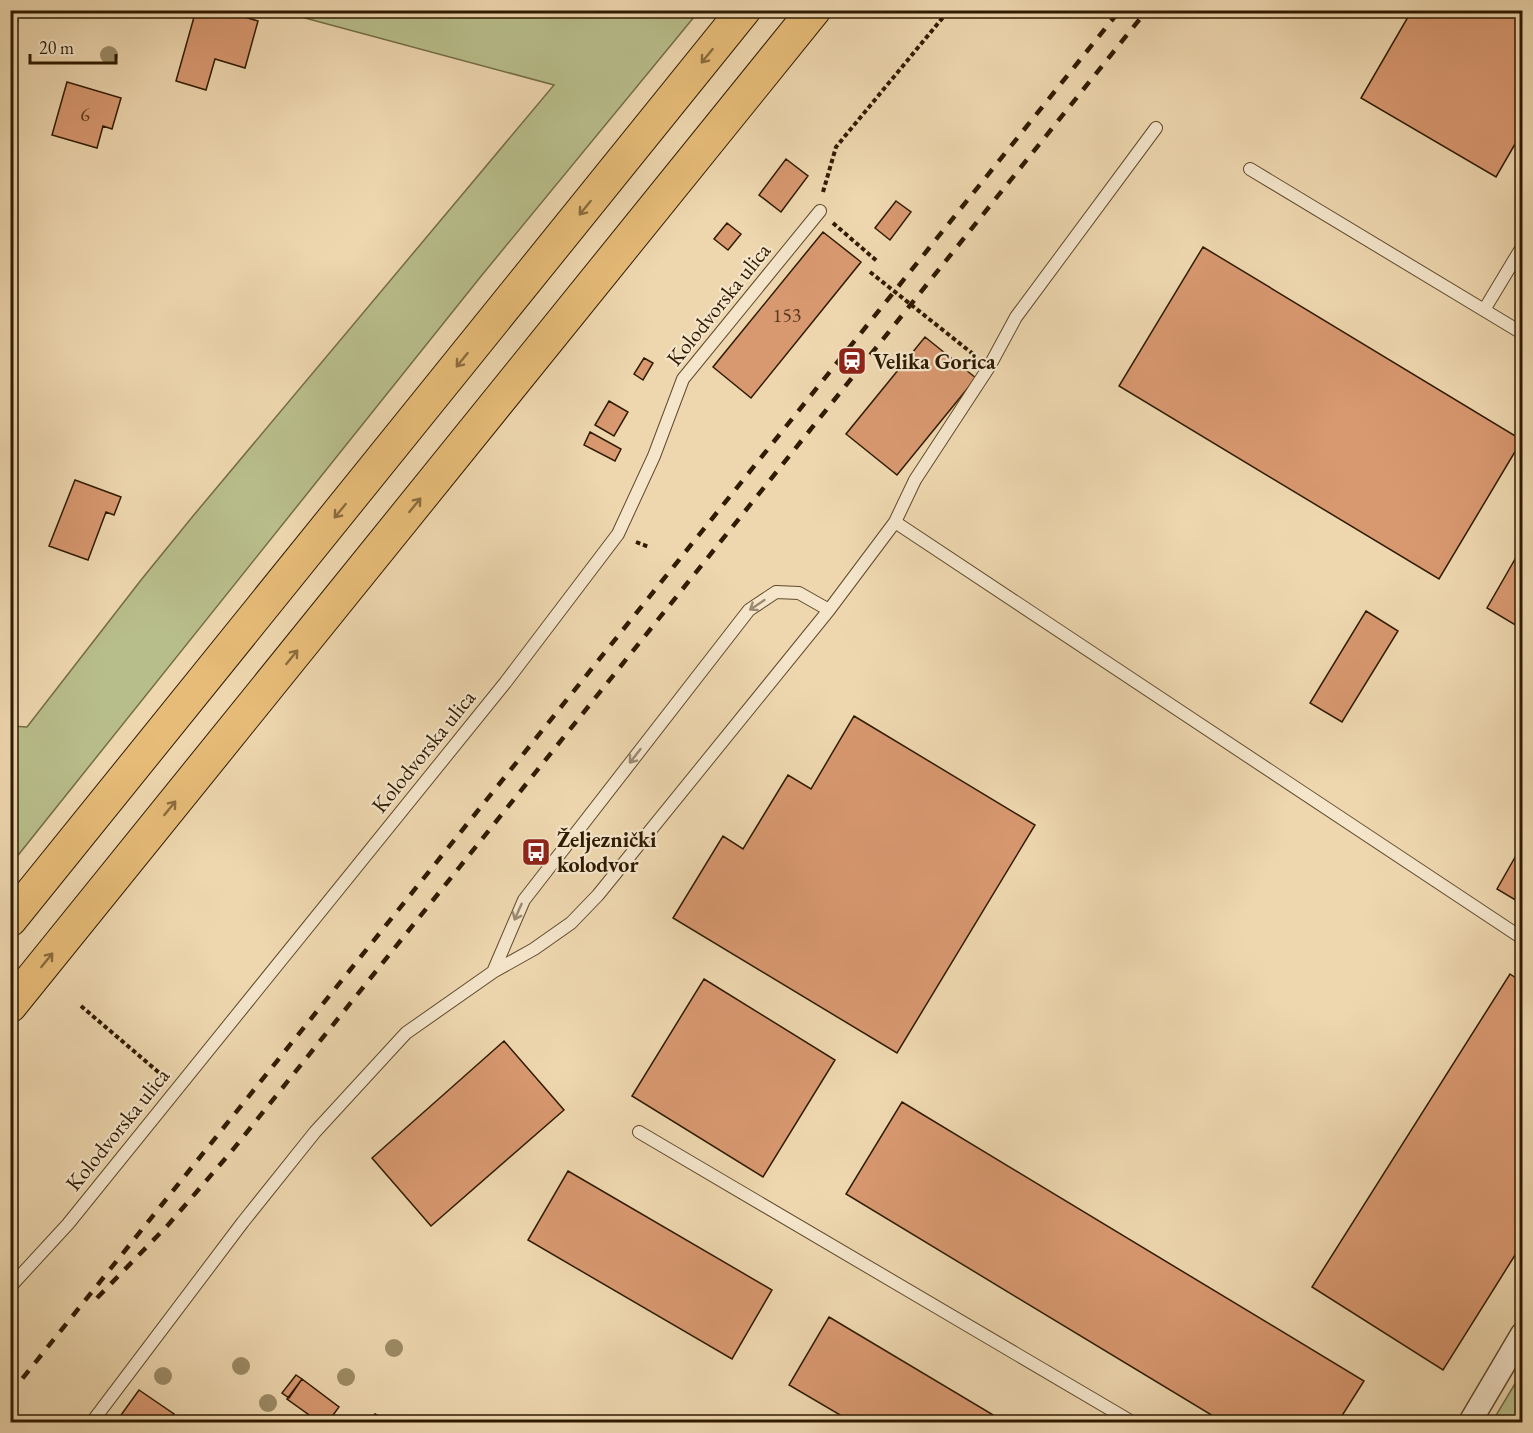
<svg xmlns="http://www.w3.org/2000/svg" width="1533" height="1433" font-family="'EB Garamond',serif">
<rect width="100%" height="100%" fill="#eed7af"/>
<filter id="stains"><feTurbulence type="fractalNoise" baseFrequency=".00333" numOctaves="4"/><feColorMatrix values="0 0 0 0 .2 0 0 0 0 .09 0 0 0 0 .02 0 0 0 .5 -.17"/></filter>
<radialGradient id="worn" r=".72"><stop offset=".6" stop-color="#630" stop-opacity="0"/><stop offset="1" stop-color="#630" stop-opacity=".3"/></radialGradient>
<path fill="#b8be8b" stroke="#746c46" stroke-width="1.5" d="M279 11H699L482 275 11 864V726L27 727 141 580 193 516 554 85Z
M1522 1372V1422H1492Z"/>
<path fill="#d89870" stroke="#2f1b00" stroke-width="1.5" d="M134 10H157L155 17Z
M196 10H221L258 21 245 68 215 59 206 90 176 81Z
M1412 10H1522V132L1496 177 1361 98Z
M67 82 121 98 112 129 103 126 97 148 52 135Z
M786 159 808 176 781 212 759 195Z
M896 201 911 212 890 240 875 228Z
M727 223 741 234 728 250 714 239Z
M823 232 861 262 751 398 713 367Z
M1203 247 1522 440 1439 579 1119 386Z
M925 337 976 378 897 475 846 434Z
M644 358 653 363 643 380 634 374Z
M609 401 628 412 614 436 595 425Z
M590 432 621 449 615 461 584 445Z
M75 480 121 497 114 515 106 512 88 560 49 546Z
M1522 547V629L1487 608Z
M1366 611 1398 631 1342 722 1310 703Z
M854 716 1035 825 897 1053 673 918 723 836 743 849 788 775 811 789Z
M1522 845V904L1497 889Z
M1510 974 1522 982V1244L1443 1370 1312 1287Z
M704 979 835 1060 763 1177 632 1096Z
M504 1041 564 1110 431 1226 372 1158Z
M902 1102 1364 1381 1338 1422H1223L846 1194Z
M568 1171 772 1290 732 1359 528 1240Z
M829 1317 1005 1422H852L789 1385Z
M296 1375 302 1379 289 1398 282 1393Z
M302 1379 339 1407 328 1422H319L287 1399Z
M139 1390 174 1414 168 1422H116Z
M375 1414 389 1422H369Z"/>
<g fill="none" stroke-linecap="round" stroke-linejoin="round">
<g stroke="#5f4a2c" stroke-width="14">
<path id="lane" d="M1250 169 1522 333
M1484 310 1522 247
M895 522 1522 938
M493 972 524 900 749 610 776 592 799 593 829 610
M639 1132 1132 1422
M10 1287 68 1224 505 683 618 534 654 456 683 379 820 211
M92 1422 243 1222 315 1132 406 1033 493 972 534 949 571 923 598 895 829 610 895 522 915 480 989 367 1016 317 1156 128"/>
</g>
<g stroke="#5f4a2c" stroke-width="25">
<path id="street" d="M1470 1422 1522 1334"/>
</g>
<g stroke="#2f1b00" stroke-width="35">
<path id="highway" d="M10 920 744 10
M10 1006 814 10"/>
</g>
<path stroke="#2f1b00" stroke-width="4" stroke-dasharray="4.5 3" stroke-linecap="butt" d="M10 38 21 10
M823 192 836 147 949 10
M833 223 878 262
M870 272 973 354
M636 542 649 547
M81 1006 163 1076"/>
<use href="#lane" stroke="#f4e5cb" stroke-width="12"/>
<use href="#street" stroke="#f4e5cb" stroke-width="22"/>
<use href="#highway" stroke="#e7bc78" stroke-width="33"/>
<path stroke="#2f1b00" stroke-width="4.5" stroke-dasharray="10 10" stroke-linecap="butt" d="M97 1298 168 1225 231 1152 1147 10
M10 1394 1120 10"/>
</g>
<g fill="#9c8b66">
<circle cx="109" cy="55" r="9"/>
<circle cx="394" cy="1348" r="9"/>
<circle cx="241" cy="1366" r="9"/>
<circle cx="163" cy="1376" r="9"/>
<circle cx="346" cy="1377" r="9"/>
<circle cx="268" cy="1403" r="9"/>
</g>
<defs><path id="oneway-shaft" d="M-6 0H5M1.5-3L5.5 0L1.5 3" fill="none" stroke-width="1.6" stroke-linecap="round" stroke-linejoin="round" transform="scale(1.5)"/></defs>
<g stroke="#8b6c3c">
<use href="#oneway-shaft" transform="translate(707 56) rotate(129)"/>
<use href="#oneway-shaft" transform="translate(585 208) rotate(129)"/>
<use href="#oneway-shaft" transform="translate(462 360) rotate(129)"/>
<use href="#oneway-shaft" transform="translate(415 505) rotate(-51)"/>
<use href="#oneway-shaft" transform="translate(340 511) rotate(129)"/>
<use href="#oneway-shaft" transform="translate(292 657) rotate(-51)"/>
<use href="#oneway-shaft" transform="translate(170 808) rotate(-51)"/>
<use href="#oneway-shaft" transform="translate(47 960) rotate(-51)"/>
</g>
<g stroke="#9b8a70">
<use href="#oneway-shaft" transform="translate(757 605) rotate(146)"/>
<use href="#oneway-shaft" transform="translate(635 756) rotate(128)"/>
<use href="#oneway-shaft" transform="translate(518 912) rotate(114)"/>
</g>
<defs>
<g id="station-square" transform="scale(1.5)"><rect x="-9" y="-9" width="18" height="18" rx="4" fill="#8f2418" stroke="#f4e5cb"/><path d="M-3-6H3Q5-6 5-4V2Q5 4 3 4L4.5 6H3L1.5 4h-3L-3 6H-4.5L-3 4Q-5 4-5 2V-4Q-5-6-3-6ZM-3.5-4v3h7v-3ZM-3.5 1v1.5H-2V1ZM2 1v1.5H3.5V1Z" fill="#fff"/></g>
<g id="bus-square" transform="scale(1.5)"><rect x="-9" y="-9" width="18" height="18" rx="4" fill="#8f2418" stroke="#f4e5cb"/><path d="M-5-6H5V4H4V6H2V4H-2V6H-4V4H-5ZM-3.5-4V0h7V-4ZM-3.5 1.2v1.5H-2V1.2ZM2 1.2v1.5H3.5V1.2Z" fill="#fff"/></g>
</defs>
<g fill-rule="evenodd">
<use href="#station-square" x="852" y="361"/>
<use href="#bus-square" x="536" y="852"/>
</g>
<g text-anchor="middle" stroke-width="4.5" stroke-linejoin="round" paint-order="stroke">
<g font-size="20" fill="#593a1c">
<text x="85" y="121">6</text>
<text x="787" y="322">153</text>
</g>
<g font-size="22" fill="#2f1b00" stroke="#f4e5cb">
<text transform="translate(718 304) rotate(-51)" y="8">Kolodvorska ulica</text>
<text transform="translate(423 751) rotate(-51)" y="8">Kolodvorska ulica</text>
<text transform="translate(117 1129) rotate(-51)" y="8">Kolodvorska ulica</text>
</g>
<g font-size="22" font-weight="bold" fill="#2f1b00" stroke="#f4e5cb" text-anchor="start">
<text x="873" y="369">Velika Gorica</text>
<text x="557" y="847">Željeznički<tspan x="557" dy="25">kolodvor</tspan></text>
</g>
</g>
<rect width="1533" height="1433" fill="none" stroke="#eed7af" stroke-width="36"/>
<rect x="12" y="12" width="1509" height="1409" fill="none" stroke="#2f1b00" stroke-width="3"/>
<rect x="18" y="18" width="1497" height="1397" fill="none" stroke="#2f1b00" stroke-width="1.5"/>
<path d="M30 54v9h86v-9" fill="none" stroke="#2f1b00" stroke-width="3"/>
<text x="39" y="54" font-size="18" fill="#2f1b00" stroke="#f4e5cb" stroke-width="4.5" paint-order="stroke">20 m</text>
<rect width="100%" height="100%" filter="url(#stains)"/>
<rect width="100%" height="100%" fill="url(#worn)"/>
</svg>
